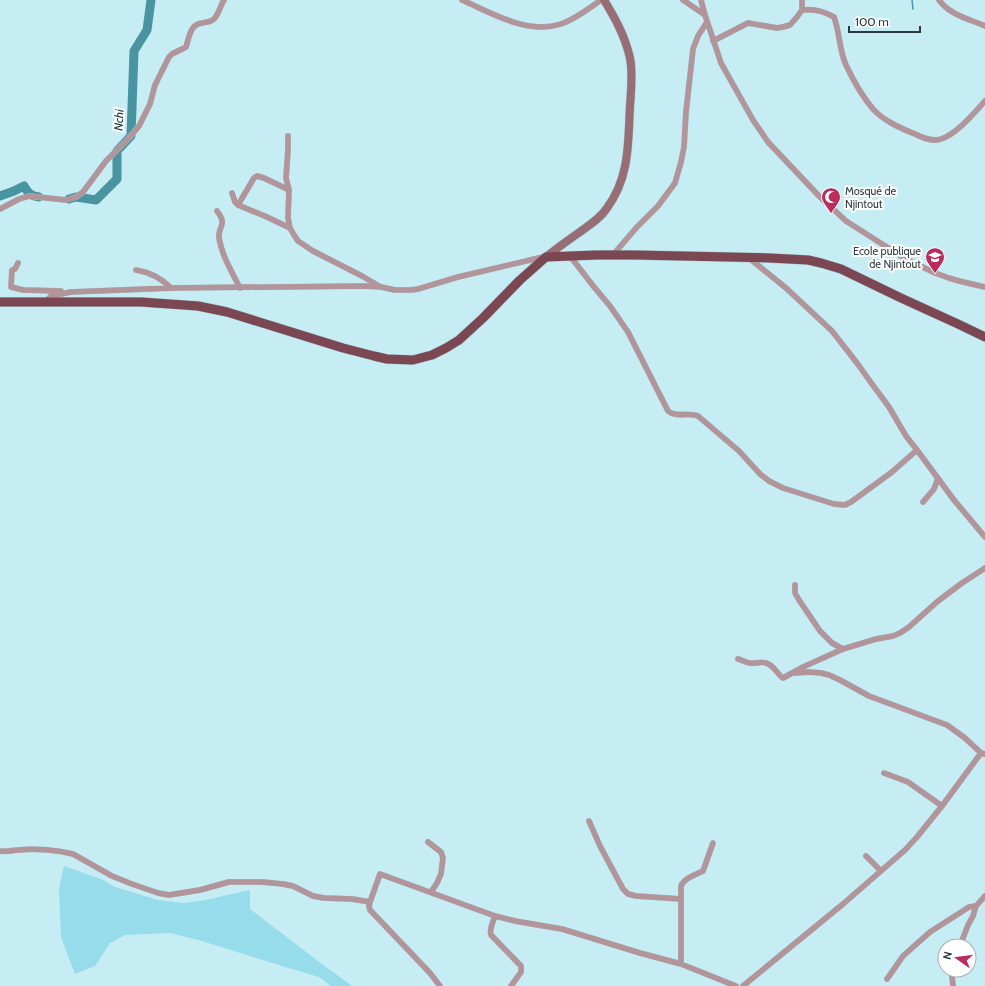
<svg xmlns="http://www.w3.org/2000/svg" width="985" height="986" font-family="Cabin,sans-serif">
<rect width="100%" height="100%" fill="#c7edf4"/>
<path fill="#96dcea" d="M64 866 101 879 115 887 158 900 183 903 201 901 250 890V909L318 961 352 986H331L319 977 272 963 202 941 170 933 125 935 110 943 95 966 75 974 61 937 59 889Z"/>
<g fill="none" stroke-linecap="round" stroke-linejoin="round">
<path stroke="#4894a1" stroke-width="1.5" d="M912 0 913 9"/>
<path stroke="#4894a1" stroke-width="9" d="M0 196 14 191 24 186C28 193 31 196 39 197
M69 199 76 197 96 200 117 179V151L131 136 134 51 147 30 151 0"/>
<g stroke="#a8c9cf" stroke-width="6">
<path id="minor" d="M462 0C492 13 527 35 561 24 576 19 588 9 601 0
M683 0 705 15
M701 0 705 15 721 63 753 120 768 142 819 196 846 221 904 258 935 273 949 278 959 281 985 287
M939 0C950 15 969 19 985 26
M802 10C816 9 822 11 834 17 840 33 839 50 846 65 853 80 862 96 873 109 884 121 900 128 915 134 923 138 932 142 941 139 957 134 974 113 985 101
M713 41 748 23 777 28 783 27 790 25 797 17 802 10V0
M288 136V150L286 178 289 190 288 218 290 228 294 235 298 241 313 251 362 276 379 286
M232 193 235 202 238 205 267 217 290 228
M238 205 254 178 257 176 264 178 289 190
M0 209 19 199 29 196 66 200 76 197 83 192 106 161 129 138 139 126 150 104 155 85 169 57 172 54 186 47C189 38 190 24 202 23 206 22 211 22 214 19 219 14 220 6 224 0
M217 211C228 225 218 225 219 238 222 256 232 272 240 288
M570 256 594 287 610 306 628 332 668 411C676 418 689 412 698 416L739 451 760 474 769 481 783 488 834 504 845 505 851 502 892 472 917 450
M612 256 637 227 658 206 675 183 681 162 684 147 686 112 693 49 698 36 707 22
M749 258 786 288 832 331 857 363 872 384 889 407 906 436 917 450 954 500 985 537
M18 263 15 269 12 270 11 287 23 290 61 291
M136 270C149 272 161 278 171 288
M45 302 51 296 71 292 171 288 365 286 381 287 395 290H411L418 289 458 277 543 257
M923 502 934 489 938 478
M795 585V593L799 600 820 631 832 643 843 649
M738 659C742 660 746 663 750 663 756 664 761 661 766 663 774 665 777 674 783 678L803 667 843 649 876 639 893 636 900 633 909 627 938 601 962 583 985 568
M795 673 810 672 821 673 829 675 840 680 869 696 947 725 965 738 981 753
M884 773 908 782 942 806
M589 821 600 846 623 889 628 894 636 896 681 899
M428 842 441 852 443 858 441 874 437 883 431 892
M0 851C7 852 12 850 19 850 35 848 57 850 73 854L112 876 132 884 158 893 169 895 200 890 229 882H262L283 884 293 886 313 896 324 898 352 899 370 902 380 874 495 916 515 921 550 927 562 929 640 953 681 964 736 986
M866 856 881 871
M370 902 369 906 370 910 430 973 440 986
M495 916C493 922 489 929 491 935L521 966V972L511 986
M960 946 968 925 973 916 976 906 985 896
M681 964V886C684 878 695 875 703 871L713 843
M887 979 903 956 930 932 969 907 976 906
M743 986 843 904 905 850 917 837 942 806 981 753 985 754
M953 986 952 976 954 970"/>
</g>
<g stroke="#a8c9cf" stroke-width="9">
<path id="secondary" d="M546 257C556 249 567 241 577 234 588 226 600 219 607 208 630 177 628 142 630 106 631 91 633 73 630 58 625 36 615 18 604 0"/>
</g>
<g stroke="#a8c9cf" stroke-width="10">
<path id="trunk" d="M0 302H141L198 306 227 312 343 348 374 356 387 359 413 360 432 355 446 348 459 340 483 318 520 280 546 257 596 255H636L770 258 808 260 821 263 841 269 901 298 958 324 985 337"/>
</g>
<use href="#minor" stroke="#b2959a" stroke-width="5.5"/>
<use href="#secondary" stroke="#976e76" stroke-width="8"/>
<use href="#trunk" stroke="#7a4752" stroke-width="9"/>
</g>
<defs>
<g id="mosque-pin" transform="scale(1)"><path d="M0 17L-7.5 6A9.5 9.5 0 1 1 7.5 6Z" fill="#ba2c5c" stroke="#fff"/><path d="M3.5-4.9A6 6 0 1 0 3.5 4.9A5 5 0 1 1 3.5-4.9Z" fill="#fff"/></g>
<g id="school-pin" transform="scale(1)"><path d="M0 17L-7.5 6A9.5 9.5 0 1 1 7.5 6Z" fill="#ba2c5c" stroke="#fff"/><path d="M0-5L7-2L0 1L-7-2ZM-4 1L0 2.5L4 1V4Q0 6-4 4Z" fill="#fff"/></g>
</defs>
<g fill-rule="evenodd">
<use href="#mosque-pin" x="831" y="197"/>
<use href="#school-pin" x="935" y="257"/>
</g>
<g text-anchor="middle" stroke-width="4" stroke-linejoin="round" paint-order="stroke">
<g font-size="11" fill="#2b3a3d" stroke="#fff" text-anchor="start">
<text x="845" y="195">Mosqué de<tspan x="845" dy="13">Njintout</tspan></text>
<text x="921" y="255" text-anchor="end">Ecole publique<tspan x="921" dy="13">de Njintout</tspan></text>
</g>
<g font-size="12" font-style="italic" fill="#0b3137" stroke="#fff">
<text transform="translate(119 120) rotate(-87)" y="4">Nchi</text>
</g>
</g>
<g transform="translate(957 958) rotate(284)"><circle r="19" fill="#ffffff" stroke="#aab0b1"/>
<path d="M0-3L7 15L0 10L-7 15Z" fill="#ba2c5c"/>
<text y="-6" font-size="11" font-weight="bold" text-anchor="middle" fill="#2b3a3d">N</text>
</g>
<path d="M849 26v6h71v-6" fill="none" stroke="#2b3a3d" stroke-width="2"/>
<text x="855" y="26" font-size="12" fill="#2b3a3d" stroke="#ffffff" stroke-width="3" paint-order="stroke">100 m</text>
</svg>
